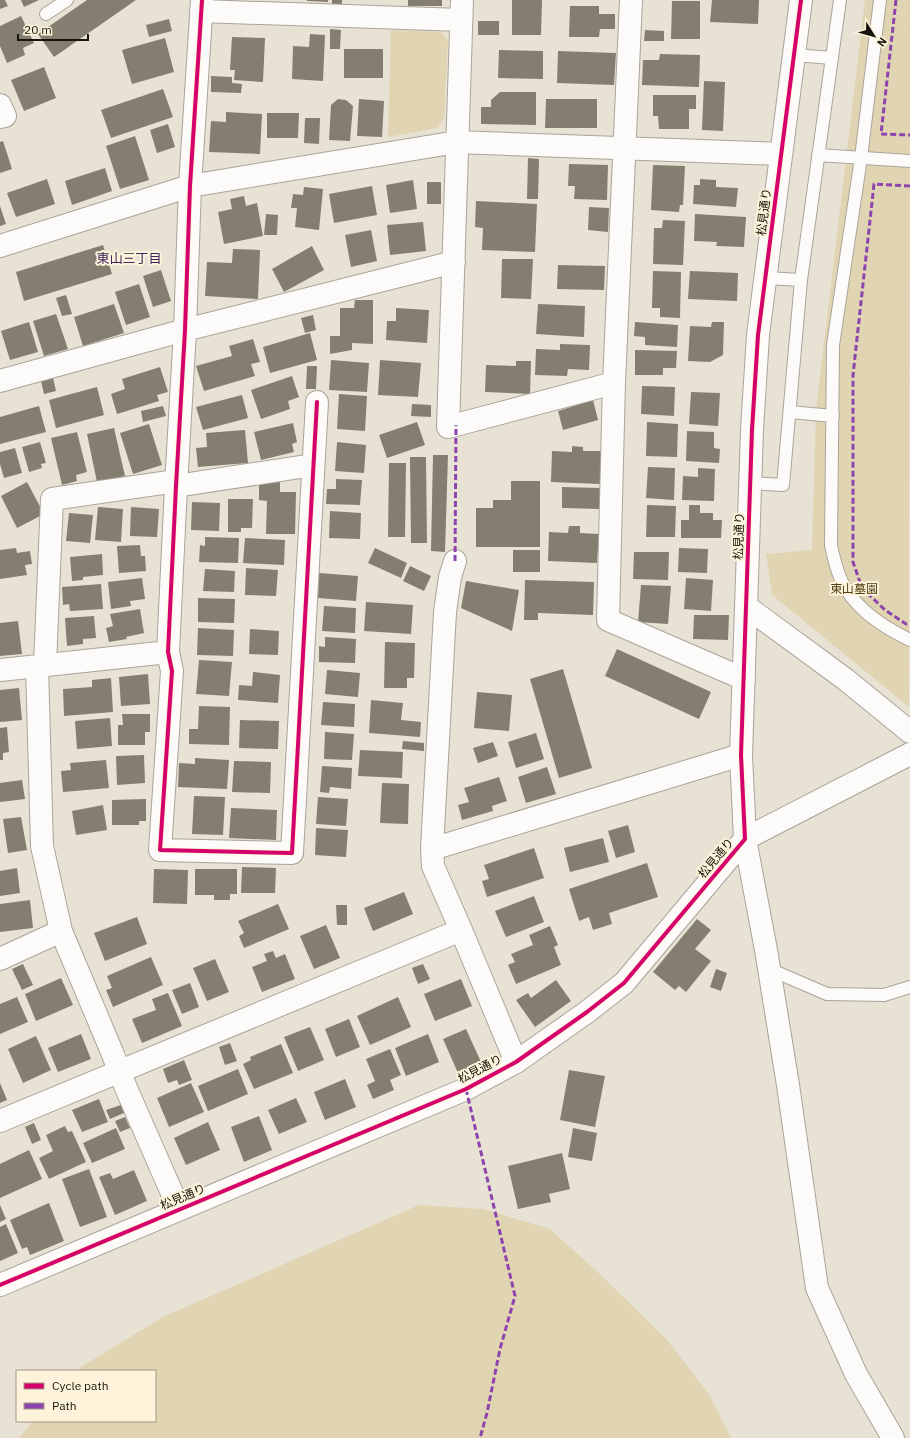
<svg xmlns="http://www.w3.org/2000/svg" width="910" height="1438" font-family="'IBM Plex Sans','Noto Sans JP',sans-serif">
<rect width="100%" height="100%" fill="#e8e2d5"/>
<path fill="#e1d4b2" d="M865 0H910L909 707 772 595 766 554 812 550 816 410Z
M391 30 441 32 448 40 444 118 438 128 388 137Z
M419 1205 483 1209 550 1229 603 1277 667 1340 709 1394 731 1438H19L33 1421H155V1371H77L81 1367 163 1317Z"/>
<path fill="#847e70" d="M0 0H5L8 6 0 9Z
M21 0H39L24 7Z
M87 0H136L54 57 38 34Z
M307 0H328V2L307 1Z
M332 0H342V5H332Z
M408 0H442V6H408Z
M512 0H542L541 35H512Z
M712 0H759L758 24 710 22Z
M672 1H700V39H671Z
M570 6H599V14H615V29H600L599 37H569Z
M21 16 34 43 23 48 25 55 7 63 0 46V26Z
M169 19 172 31 149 37 146 25Z
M478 21H499V35H478Z
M330 29 341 30 340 49H330Z
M645 30 664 31V41H644Z
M310 34 325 35 323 81 292 79 293 46 309 47Z
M232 37 265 38 263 82 234 80 235 70H230Z
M165 38 174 72 132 84 122 50Z
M344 49H383V78H344Z
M499 50 543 51V79L498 78Z
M558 51 616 53 614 85 557 83Z
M660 54 700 55 699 87 642 85 643 60H659Z
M44 67 56 98 24 111 11 80Z
M211 76 232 77V83L242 84 241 93 211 92Z
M704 81 725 82 723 131 702 130Z
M163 89 173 117 111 138 101 110Z
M500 92H536V125L481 124V107H491V100Z
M653 95H696V109H689V129H659L658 116H653Z
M338 99 346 100 353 106 350 141 329 140 331 105Z
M359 99 384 101 382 137 357 136Z
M546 99H597V128H545Z
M226 112 262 114 260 154 209 152 211 121 226 122Z
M267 113H299L298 138H267Z
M305 118H320L319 144 304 143Z
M168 124 175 147 157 153 150 130Z
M135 136 149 180 120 189 106 146Z
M3 141 12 169 0 173V142Z
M528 158 539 159 538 199H527Z
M569 164 608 165 607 200 574 199 575 186H568Z
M653 165 685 166 683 205H680L679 212 651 210Z
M105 168 112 191 72 205 65 181Z
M47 179 55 204 16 217 7 193Z
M700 179 716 180V187L738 188 736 207 693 204 694 185H700Z
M413 180 417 209 390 213 386 185Z
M427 182H441V204H427Z
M372 186 377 215 334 223 329 194Z
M304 187 323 189 319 230 295 227 297 208H291L293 194 303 195Z
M244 196 246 206 257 203 263 236 224 244 218 212 232 209 230 199Z
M476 201 537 204 535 252 482 250 483 228 475 227Z
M0 206 6 224 0 226Z
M589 207 609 208 608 232 588 230Z
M266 214 278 215 277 235H264Z
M695 214 746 217 744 247 716 246 717 242 694 241Z
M663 220 685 221 683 265 653 264 654 228H662Z
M423 222 426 251 390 255 387 225Z
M371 230 377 261 351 267 345 235Z
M103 245 112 274 24 301 16 272Z
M312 246 324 270 284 292 272 269Z
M233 249 260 250 258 299 205 296 207 262 232 263Z
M502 259H533L531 299 501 298Z
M558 265 605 266 604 290 557 289Z
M161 270 171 301 153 307 143 276Z
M653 271 681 272 680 318 660 317V308H652Z
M690 271 738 273 737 301 688 299Z
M139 284 150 317 126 325 115 292Z
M66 295 72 314 62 316 56 298Z
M355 300H373V344L352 343V350L330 354V336H340V308H354Z
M114 304 124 333 83 346 74 317Z
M538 304 585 306 584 337 536 334Z
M396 308 429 310 427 343 386 340 387 321H396Z
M56 314 68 349 44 356 33 321Z
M313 315 316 330 305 333 301 318Z
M29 322 38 352 10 360 1 331Z
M635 322 678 325 677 347 645 345V337L634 336Z
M712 322H724L723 355 710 362 688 361 690 326 711 327Z
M310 333 317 360 270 373 263 347Z
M253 339 260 362 251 364 255 376 204 391 196 366 232 356 229 346Z
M560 344 590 345 589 370 568 369 567 376 535 375 536 349 560 350Z
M635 350 677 351 676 368H663V375H635Z
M331 360 369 363 367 392 329 390Z
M380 360 421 363 418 397 378 395Z
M516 361H531L530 394 485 392 486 365 516 366Z
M307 366H317L316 389H306Z
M160 367 168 392 157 395 159 401 117 414 111 394 125 389 122 379Z
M292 376 299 397 288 401 290 409 261 419 251 390Z
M53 378 56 391 44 394 41 381Z
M642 386 675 387 674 416 641 414Z
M97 387 104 415 56 428 49 400Z
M691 392 720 393 718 426 689 424Z
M339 394 367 396 365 431 337 429Z
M242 395 248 418 203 430 196 407Z
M593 400 598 420 563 430 558 411Z
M412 404 431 405V417L411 416Z
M39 406 46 432 0 444V417Z
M163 406 166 416 143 422 141 411Z
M417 422 425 445 387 458 379 435Z
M647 422 678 424 677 457 646 456Z
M293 423 297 442 292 444 294 452 261 460 254 432Z
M149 424 162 465 133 474 120 433Z
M114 428 125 476 97 482 87 434Z
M245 430 248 463 198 467 196 448 207 447 206 433Z
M687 431 714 432V448L720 449 719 463 686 461Z
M77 432 87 472 76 475 77 481 62 485 51 438Z
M40 442 46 463 41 464 42 468 29 472 22 447Z
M337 442 366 445 364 473 335 471Z
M572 446 583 447V451H602L600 484 551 482 552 451 572 452Z
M15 448 22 473 4 478 0 464V452Z
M433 455H448L445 552 431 551Z
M410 457H426L427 543H411Z
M389 463H406L405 537H388Z
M648 467 675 468 674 500 646 498Z
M698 468 715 469 714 501 682 500 683 476 698 477Z
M336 479 362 480 360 505 326 504 327 489H336Z
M511 481H540V547H476V508H493V500H511Z
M27 482 44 514 17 528 1 496Z
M259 482H280V492H296L295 534H266L267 501 259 500Z
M562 487 601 488 600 509 562 508Z
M228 499H253L252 528H241V532H228Z
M192 502 220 503 219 531 191 530Z
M647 505 676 506 675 537H646Z
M689 505H700V513H713V520H722L721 538H681V520H689Z
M98 507 123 509 121 542 95 540Z
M131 507 159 509 157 537 130 536Z
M330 511 361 513 360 539 329 538Z
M69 513 93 515 90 543 66 541Z
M569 526H580V533L599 534 597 563 548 561 549 532 568 533Z
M205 537 239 538 238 563 199 562 200 545 205 546Z
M245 538 285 540 284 565 243 563Z
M140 545 141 556H145L146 571 119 573 117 546Z
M16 548 17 553 30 551 32 564 25 565 27 575 0 579V550Z
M375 548 407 563 401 578 368 563Z
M679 548 708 549 707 573 678 572Z
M513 550H540V572H513Z
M634 552H669L668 580 633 579Z
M102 554 103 575 83 577V580L72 581 70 557Z
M410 566 431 576 424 591 403 581Z
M246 568 278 570 276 596 245 595Z
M205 569 235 571 234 592 203 591Z
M319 573 358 576 356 601 318 598Z
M142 578 145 599 130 601 131 606 111 609 108 582Z
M686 578 713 580 711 611 684 609Z
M525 580 594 582 593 615 538 613V620H524Z
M466 581 519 590 512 631 461 608Z
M101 584 103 609 70 611 69 604 63 605 62 587Z
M641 585 671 586 668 624 638 622Z
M198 598 235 599 234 623 198 622Z
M366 602 413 605 411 634 364 631Z
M324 606 356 608 355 633 322 631Z
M140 609 144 633 126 637 127 639 109 642 106 628 113 626 110 614Z
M694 615H729L728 640 693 639Z
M94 616 96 638 83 639V644L67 646 65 618Z
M18 621 22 654 0 656V623Z
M198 628 234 630 233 656 197 655Z
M250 629 279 631 278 655 249 654Z
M325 637 356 639 355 663 319 662V646L325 647Z
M385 642 415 643 414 678H407V688H384Z
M617 649 711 692 699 719 605 676Z
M199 660 232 662 229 696 196 694Z
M563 669 592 768 559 778 530 679Z
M327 670 360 673 358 697 325 694Z
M253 672 280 675 278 703 238 700 239 685 252 686Z
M148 674 150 704 121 706 119 677Z
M111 678 113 712 64 716 63 689 92 687V680Z
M19 688 22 720 0 722V690Z
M477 692 512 695 509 731 474 728Z
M371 700 403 703 401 720 421 722 420 737 369 733Z
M323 702 355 704 354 727 321 725Z
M199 706 230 707 229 745 189 744V729H198Z
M122 714H150V732H145V745H118V725H123Z
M110 718 112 746 77 749 75 721Z
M240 720 279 721 278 749 239 748Z
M7 727 9 752 3 753V760H0V728Z
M325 732 354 734 352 760 324 759Z
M536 733 544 759 516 768 508 742Z
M403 741 424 743V751L402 749Z
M493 742 498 756 478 763 473 748Z
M360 750 403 752 402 778 358 776Z
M144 755 145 783 117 785 116 756Z
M195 758 229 760 227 789 178 787 179 763 195 764Z
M106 760 109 788 63 792 61 771 71 770 70 763Z
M234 761 271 762 270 793 232 792Z
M322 766 352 768 351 789 330 787 329 793 320 792Z
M547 767 556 794 526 803 518 777Z
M499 777 507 801 492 806 493 811 462 820 458 805 469 802 464 788Z
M22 780 25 799 0 802V783Z
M382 783 409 784 408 824 380 823Z
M194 796 225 797 223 835 192 834Z
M318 797 348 799 346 826 316 824Z
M146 799V821H139V825H112V800Z
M103 805 107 830 76 835 72 811Z
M231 808 277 810 276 840 229 838Z
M21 817 27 850 8 853 3 819Z
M628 825 635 852 616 858 608 831Z
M316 828 348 830 346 857 315 855Z
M603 838 609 862 570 872 564 848Z
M534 848 544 878 487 897 482 881 489 879 484 865Z
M647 863 658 897 609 913 612 924 593 930 589 917 579 921 569 889Z
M242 867 276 868 275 893H241Z
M17 868 20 893 0 896V871Z
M154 869 188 870 187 904 153 903Z
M195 869H237V894H230V900H214V895H195Z
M404 892 413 914 373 931 364 908Z
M534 896 544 922 506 937 495 911Z
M30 900 33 928 0 932V904Z
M278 904 289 929 244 948 239 936 244 933 238 921Z
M336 905H347V925H337Z
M137 917 147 944 105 961 94 933Z
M697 919 711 930 695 949 711 961 686 992 679 986 675 990 653 972Z
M326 925 340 958 314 969 300 936Z
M550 926 558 945 554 947 561 965 516 984 508 965 515 962 511 954 533 945 529 935Z
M273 951 276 958 285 954 295 979 262 992 252 967 267 961 264 954Z
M151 957 163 985 113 1007 106 990 112 988 107 976Z
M215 959 229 992 207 1001 193 968Z
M23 964 33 985 22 990 12 969Z
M423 964 430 979 418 984 412 968Z
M716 969 727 973 721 991 710 987Z
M61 978 73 1005 36 1021 25 994Z
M461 979 472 1006 435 1021 424 994Z
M556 980 571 1001 535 1027 516 1000 528 993 531 998Z
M190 983 199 1007 182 1014 172 990Z
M168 993 182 1026 142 1043 132 1019 156 1010 152 999Z
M17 997 28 1022 0 1034V1004Z
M398 997 411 1027 370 1045 357 1016Z
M349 1019 360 1047 336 1057 325 1029Z
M310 1027 324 1060 298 1071 284 1037Z
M466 1029 481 1062 458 1073 443 1039Z
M81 1034 91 1059 58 1072 48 1048Z
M428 1034 439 1062 406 1076 395 1048Z
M36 1036 51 1070 23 1083 8 1049Z
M230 1043 237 1061 225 1065 219 1047Z
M281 1044 293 1073 254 1089 243 1064 251 1060 250 1057Z
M390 1049 401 1075 390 1080 394 1090 373 1099 367 1085 375 1081 366 1059Z
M184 1060 192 1080 179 1085 177 1080 168 1083 163 1069Z
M238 1069 248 1094 208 1111 198 1086Z
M569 1070 605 1076 595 1127 560 1120Z
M345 1079 356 1107 325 1120 314 1092Z
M0 1083 7 1100 0 1103Z
M191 1083 204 1112 169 1127 157 1098Z
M296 1098 307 1122 279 1134 268 1110Z
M99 1099 108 1122 82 1132 72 1110Z
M121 1105 124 1113 110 1119 106 1110Z
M259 1116 272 1150 244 1162 231 1127Z
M125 1117 130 1128 120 1132 115 1121Z
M208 1122 220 1150 186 1165 174 1138Z
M34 1123 41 1140 32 1144 25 1127Z
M65 1126 68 1132 72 1131 86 1162 49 1179 39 1158 53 1151 46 1135Z
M116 1128 125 1149 92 1163 83 1143Z
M573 1128 597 1133 592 1161 568 1157Z
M29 1150 42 1179 0 1198V1164Z
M562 1153 570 1189 549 1194 551 1202 518 1209 508 1166Z
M89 1169 107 1217 80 1227 62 1179Z
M134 1170 147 1201 115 1215 99 1177 110 1173 113 1179Z
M49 1203 64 1241 30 1255 27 1247 22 1249 10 1220Z
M0 1205 6 1219 0 1222Z
M6 1224 18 1253 0 1261V1227Z"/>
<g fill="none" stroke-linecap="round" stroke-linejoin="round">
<g stroke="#a9a49a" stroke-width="14">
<path id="lane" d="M880 0 861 158 833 345 831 545C834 560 838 577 846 589 861 613 885 628 910 640
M46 14 67 0
M794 55 832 58
M818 155 910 161
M766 278 801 280
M790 412 833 416
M751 483 783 485 801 280 840 0
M769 969 827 994 884 995 910 987"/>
</g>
<g stroke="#a9a49a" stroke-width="24">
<path id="street" d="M202 0 190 186 185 330 176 486 168 652 172 671 160 850 292 853 317 402
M462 0 448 427 614 383
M631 0 614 383 608 620 744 679
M201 11 461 20
M0 105 5 116 0 117
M0 246 190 186 457 142 781 154
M0 381 185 330 454 262
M176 486 313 465
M455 561 450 577 445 612 432 849 433 866 461 930 516 1062
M45 665 52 499 176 481
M37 666 42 846 61 931 112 1052 126 1088 179 1209
M0 670 168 652
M745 839 766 950 788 1085 817 1288 856 1374 893 1438
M432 849 741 755
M0 959 61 931
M0 1121 461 930"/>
</g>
<g stroke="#a9a49a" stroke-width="24">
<path id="secondary" d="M747 607 845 679 910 732
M745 839 910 754
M0 1285 466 1089 516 1062 587 1012 624 983 745 839 741 755 752 430 758 335 801 0"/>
</g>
<use href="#lane" stroke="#fcfbf9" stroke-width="12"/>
<use href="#street" stroke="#fcfbf9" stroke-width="22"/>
<use href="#secondary" stroke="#fcfbf9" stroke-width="22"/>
<path stroke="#8e44ad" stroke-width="3" stroke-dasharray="6 3" stroke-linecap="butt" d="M896 0 881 134 910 135
M910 186 874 184 853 375V562L862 588 885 610 906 624H910
M455 561 456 425
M466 1089 515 1296 500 1349 487 1413 480 1438"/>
<g stroke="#fdf3da" stroke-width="6">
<path id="cycleway" d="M202 0 190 186 185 330 176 486 168 652 172 671 160 850 292 853 317 402
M0 1285 466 1089 516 1062 587 1012 624 983 745 839 741 755 752 430 758 335 801 0"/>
</g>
<use href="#cycleway" stroke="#d6006c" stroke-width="4"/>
</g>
<g text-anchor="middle" stroke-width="4" stroke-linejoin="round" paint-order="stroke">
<g font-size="12" fill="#17140b" stroke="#fdf3da">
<text transform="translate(764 212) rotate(-83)" y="4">松見通り</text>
<text transform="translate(739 536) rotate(-88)" y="4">松見通り</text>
<text transform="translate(716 858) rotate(-50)" y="4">松見通り</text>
<text transform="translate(480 1069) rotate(-27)" y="4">松見通り</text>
<text transform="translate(183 1197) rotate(-23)" y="4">松見通り</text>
</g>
<g font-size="12" fill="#504011" stroke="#fdf3da">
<text x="854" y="593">東山墓園</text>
</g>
<g font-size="13" fill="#3b245f" stroke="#fdf3da">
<text x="129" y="263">東山三丁目</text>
</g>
</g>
<rect x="16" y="1370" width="140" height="52" fill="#fdf3da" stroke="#a19a87"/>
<rect x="24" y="1383" width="20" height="6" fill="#d6006c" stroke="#a19a87"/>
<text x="52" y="1390" font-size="12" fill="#17140b">Cycle path</text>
<rect x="24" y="1403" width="20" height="6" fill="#8e44ad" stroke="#a19a87"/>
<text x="52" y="1410" font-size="12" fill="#17140b">Path</text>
<g transform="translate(874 36) rotate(127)" stroke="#fdf3da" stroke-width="3" paint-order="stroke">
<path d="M0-3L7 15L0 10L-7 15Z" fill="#17140b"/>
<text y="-6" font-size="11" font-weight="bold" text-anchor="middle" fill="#17140b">N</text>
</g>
<path d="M18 34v6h70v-6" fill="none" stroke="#17140b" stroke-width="2"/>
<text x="24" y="34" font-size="12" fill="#17140b" stroke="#fdf3da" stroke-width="3" paint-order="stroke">20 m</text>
</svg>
